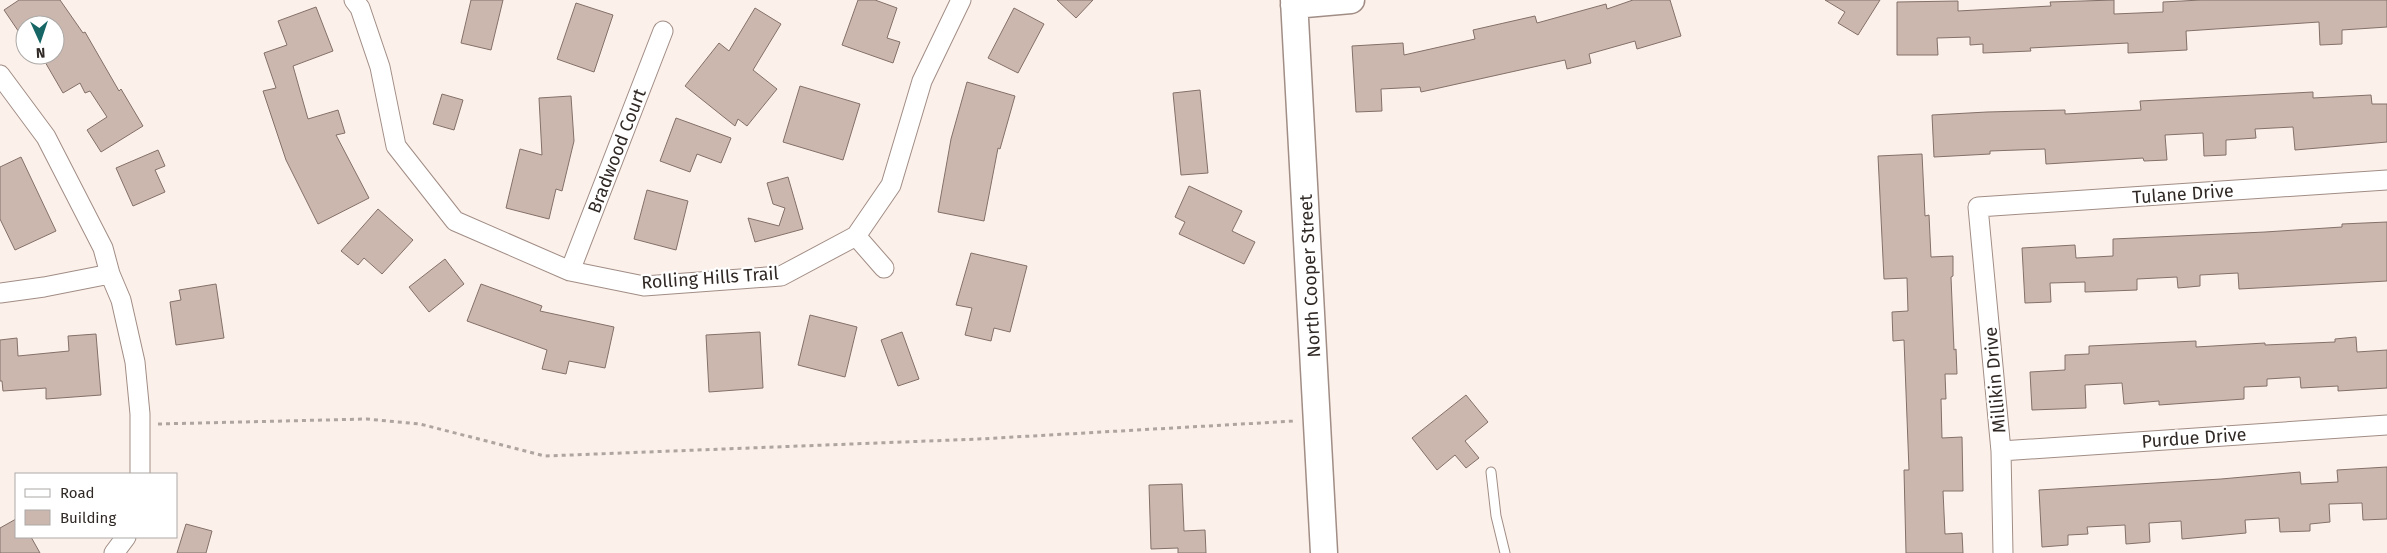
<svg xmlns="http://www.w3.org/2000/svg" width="2387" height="553" font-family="'Fira Sans',sans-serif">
<rect width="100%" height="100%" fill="#fcf0ea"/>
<path fill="#cbb7ae" stroke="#837068" d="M19 0H60L83 33 85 32 119 91 121 89 143 126 101 152 87 130 107 117 90 91 85 93 80 83 63 93 41 55H55V25H25V41L4 10Z
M471 0H503L491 50 461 43Z
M858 0H875L897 8 887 38 900 42 893 63 842 45Z
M1057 0H1093L1076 18Z
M1633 0H1670L1681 36 1637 49 1635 41 1589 54 1591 63 1567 69 1565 60 1421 92 1420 87 1381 89 1382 111 1356 112 1352 46 1403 43 1404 55 1475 39 1473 30 1535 16 1537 23 1606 4 1607 9Z
M1825 0H1880L1858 35 1838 23 1845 12Z
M2114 0V14L2163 12V2L2201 0H2387V27L2342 30V44L2320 45 2319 22 2186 31 2187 50 2128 53V43L2030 48 2031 51 1983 53V44L1970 45V37L1937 38 1938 55H1897V2L1958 1V11L2051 6 2050 2Z
M576 3 613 15 594 72 557 59Z
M316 7 333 51 293 66 308 119 338 110 345 133 336 135 369 198 318 224 286 160 263 91 276 88 264 53 287 45 278 21Z
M755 8 781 24 753 70 777 89 747 126 738 119 735 126 685 86 719 43 729 51Z
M1014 8 1044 24 1018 73 988 58Z
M967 82 1015 96 1000 149 998 148 984 221 938 212 951 139Z
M800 86 860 104 843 160 783 142Z
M1200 90 1208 173 1181 175 1173 93Z
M2313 92V98L2371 95 2372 104H2387V142L2295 150 2293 127 2255 129 2256 138 2226 140V155L2204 156 2203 133 2165 135 2167 160 2144 161 2143 158 2046 164 2045 149 1990 151V154L1934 157 1932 115 1987 112 2065 110V114L2141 110 2140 101Z
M442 94 463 100 454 130 433 124Z
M571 96 574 141 562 191 556 189 549 219 506 208 520 149 542 155 539 98Z
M676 118 731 138 721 163 697 154 690 172 660 161Z
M158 150 165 166 155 170 165 192 133 206 116 168Z
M1922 154 1925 216 1929 215 1931 257 1953 256V276L1951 277 1954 350 1956 349 1957 374H1945L1946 399H1941L1942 438 1962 437 1963 491H1943L1945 534 1962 533 1963 553H1906L1904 470H1909L1904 340 1893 341 1892 312 1908 311 1907 278 1884 279 1878 156Z
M21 157 56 231 15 250 0 219V167Z
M788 177 803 229 755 242 748 218 779 226 785 208 773 204 767 183Z
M1189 186 1242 211 1232 231 1255 242 1244 264 1179 234 1185 222 1175 217Z
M647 190 688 201 676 250 634 239Z
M378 209 413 240 382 274 364 258 358 265 341 251Z
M2387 222V281L2239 289 2238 273 2200 275V286L2178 288 2177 277 2137 279V290L2085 292V282L2050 283 2051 302 2025 303 2022 248 2075 245 2076 258 2113 256V239L2265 232 2342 227V224Z
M971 253 1027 266 1010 332 994 328 991 341 965 335 972 308 956 305Z
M445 259 464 284 429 312 409 287Z
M216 284 224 338 176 345 170 302 181 300 179 290Z
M481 284 542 306 540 311 614 327 605 368 569 361 566 374 542 369 547 350 467 321Z
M810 315 857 327 845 377 798 365Z
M760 332 763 388 709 392 706 335Z
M902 332 919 379 898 386 881 340Z
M96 334 101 395 46 399V388L3 391 2 381H0V340L17 338 18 356 69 351 68 336Z
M2356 337 2357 352 2387 350V388L2338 391V386L2301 388 2300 377 2267 379V386L2244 387V399L2159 405V401L2124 404 2122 383 2085 385 2086 408 2032 410 2030 372 2065 370V355L2089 354V346L2196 341V347L2265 343V345L2335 342V339Z
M1466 395 1488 422 1465 441 1479 458 1466 468 1455 455 1437 470 1412 438Z
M2387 467V519L2363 520 2362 503 2329 504 2330 522 2310 524V531L2280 532 2279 518 2245 520 2246 533 2182 539 2181 521 2149 523 2150 542 2126 544 2125 525 2087 527 2088 534 2068 535V545L2042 547 2039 490 2221 479 2300 472 2301 484 2338 482 2337 470Z
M1182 484 1184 531 1205 530 1206 553H1178V548L1151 549 1149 485Z
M16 519V537H31L40 553H0V528Z
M186 524 212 531 206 553H177Z"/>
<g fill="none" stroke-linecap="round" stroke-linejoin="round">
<g stroke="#a08d85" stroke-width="11">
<path id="lane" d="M1491 472 1496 516 1505 553"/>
</g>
<g stroke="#a08d85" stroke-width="21">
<path id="street" d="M354 0 360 8 380 67 396 146 455 221 570 271 644 286 781 276 856 236 891 185 922 81 961 0
M0 75 46 137 103 248 110 274 121 300 135 362 140 414V474
M856 236 884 268
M570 271 663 31
M0 293 44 287 110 274
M2001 451 2387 425
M114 553 126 537
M2003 553 2001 451 1978 207 2387 180"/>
</g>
<g stroke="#a08d85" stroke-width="29">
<path id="secondary" d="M1294 0 1324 553
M1294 5 1351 0"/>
</g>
<path stroke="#afa5a0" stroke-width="3" stroke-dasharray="4 4" stroke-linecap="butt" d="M158 424 367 419 420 424 545 456 979 439 1295 421"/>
<use href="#lane" stroke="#fff" stroke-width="9"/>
<use href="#street" stroke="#fff" stroke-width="19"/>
<use href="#secondary" stroke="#fff" stroke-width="26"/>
</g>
<g text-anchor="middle" stroke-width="4.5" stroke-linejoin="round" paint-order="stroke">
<g font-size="18" fill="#2f2824" stroke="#fff">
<text transform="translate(617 151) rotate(-69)" y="6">Bradwood Court</text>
<text transform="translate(2183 194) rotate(-4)" y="6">Tulane Drive</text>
<text transform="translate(1310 276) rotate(-93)" y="6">North Cooper Street</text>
<text transform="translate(710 278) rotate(-4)" y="6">Rolling Hills Trail</text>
<text transform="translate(1995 380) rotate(-95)" y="6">Millikin Drive</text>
<text transform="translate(2194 438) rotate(-4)" y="6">Purdue Drive</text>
</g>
</g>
<rect x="15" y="473" width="162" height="65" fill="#ffffff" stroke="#aca9a7"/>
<rect x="25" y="489" width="25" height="8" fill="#ffffff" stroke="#aca9a7"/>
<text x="60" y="498" font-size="15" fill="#2f2824">Road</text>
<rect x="25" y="510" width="25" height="15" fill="#cbb7ae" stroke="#aca9a7"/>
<text x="60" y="523" font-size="15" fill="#2f2824">Building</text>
<g transform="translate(40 40) rotate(177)"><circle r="24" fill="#ffffff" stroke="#aca9a7"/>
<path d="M0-4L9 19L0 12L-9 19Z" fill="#176666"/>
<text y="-8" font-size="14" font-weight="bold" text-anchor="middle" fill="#2f2824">N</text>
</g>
</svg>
